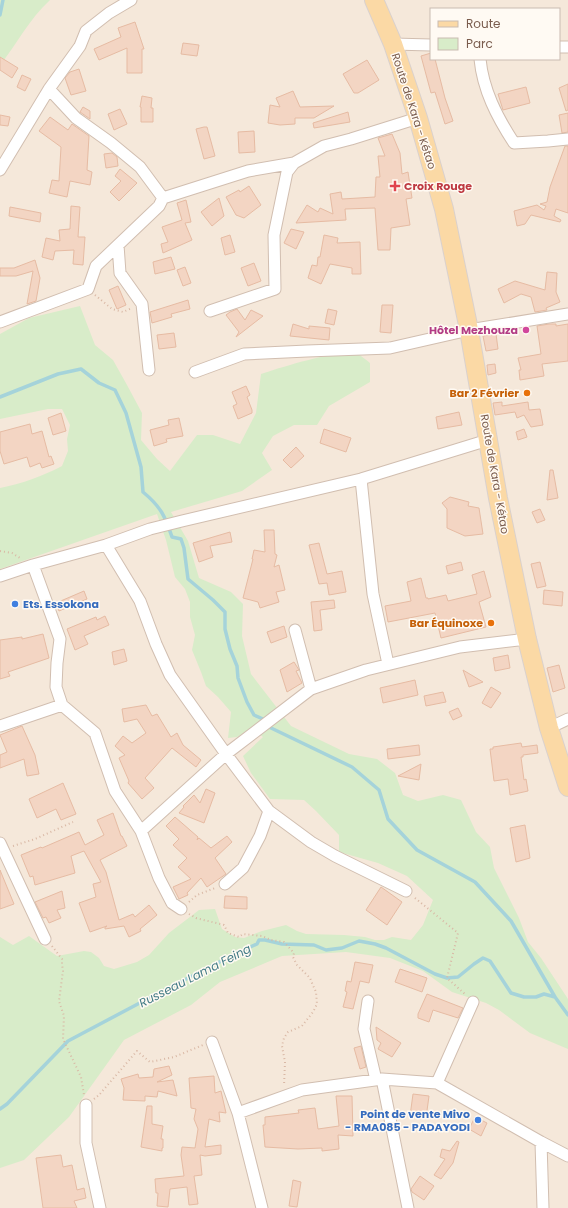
<svg xmlns="http://www.w3.org/2000/svg" width="568" height="1208" font-family="Poppins,sans-serif">
<rect width="100%" height="100%" fill="#fdf6ec"/>
<path fill="#f5e8da" fill-rule="evenodd" d="M0 0H568V1208H0ZM431 9H559V59H431Z"/>
<path fill="#d8ecc9" d="M0 0H50C29 19 17 44 0 65Z
M80 306 95 345 113 360 127 385 142 413 141 440 157 459 170 471 197 435H213L240 444 256 413 261 374C278 368 342 348 357 354 362 356 366 360 370 363V382L329 406 317 425H294L273 436 262 453 272 470 242 491 171 512 188 541 199 578 231 592 243 604 242 636 251 674 291 726 349 754 377 759 395 773 403 795 418 801 443 795 461 800 476 832 490 847 494 868 519 918 528 942 541 958 568 999V1049L530 1033 499 1010 486 1003 452 992 423 971 390 958 346 952 282 956 220 982 191 1005 124 1040 69 1117 24 1160 0 1168V937L13 945 29 936 57 956 84 951 91 952 99 958 104 966 114 969 137 962 149 955 169 933 199 910 215 909 222 929 235 937 244 938 262 931 286 925 297 931 306 934 344 935 365 937 375 940H384L392 937 411 940 423 925 433 900 407 876 378 863 339 852V835L316 811 304 800 270 799 251 773 243 756 263 737 252 728 237 737 228 738 231 712 218 697 206 686 201 672 192 650 195 635 190 617V602L185 589 175 577 166 540 157 514 0 569V488C21 484 43 476 62 466L68 451 67 439 70 425 62 409H48L0 419V334L29 318Z"/>
<g fill="none" stroke-linecap="round" stroke-linejoin="round">
<path stroke="#a5d3da" stroke-width="3.5" d="M0 15 3 0
M0 397 58 374 81 369 99 383 115 390 126 413 141 467 143 492C161 507 165 516 172 537L181 539 184 548 188 579 213 600 225 612V629L230 649 237 666 238 678 247 702 254 715 263 719 269 727 352 767 379 790 388 819 417 850 475 882 511 921 555 997 568 1015
M0 1109 7 1104 68 1041 151 997 239 952 257 944 259 940H265L282 944 314 945 326 950 342 948 359 941 375 944 386 948 435 974 447 978 458 977 474 964 483 958 490 961 511 993 524 997H536L544 994 555 997"/>
</g>
<path fill="#f3d5c3" stroke="#e6bba3" d="M135 22 144 49H142V73H127V48L99 60 94 49 121 37 118 28Z
M183 43 199 45 197 56 181 54Z
M431 53V59H435L445 98 453 121 445 124 435 92 431 93 421 56Z
M0 57 18 68 12 78 0 70Z
M367 60 379 80 358 93H354L343 74Z
M79 69 86 91 71 95 65 78 70 72Z
M22 75 31 79 25 91 17 87Z
M568 84V110L566 111 559 88Z
M526 87 530 103 503 110 498 94Z
M293 91 300 107 334 106 314 118H295V124L280 125 268 123 270 105 280 107 276 98Z
M142 96 152 98 151 108H153V122H141V107H140Z
M83 107 90 111V119L80 112Z
M120 109 127 124 114 130 108 114Z
M348 112 350 122 314 128 313 123Z
M568 113V132L562 133 559 115Z
M0 115 10 117 8 126 0 125Z
M50 117 68 130 72 124 89 136 87 170 92 172 90 185 70 181 67 197 49 193 52 180 59 181 61 147 39 131Z
M204 127H207L215 156 204 159 196 129Z
M254 131 255 152 239 153 238 132Z
M392 134 400 153 402 174 408 172 412 198 406 199 410 225 391 228 390 250H378L375 208 345 209 346 220 296 223 307 205 318 212 320 208 333 214 330 194 341 192 342 199 375 197 376 177H380L378 156H385L378 138Z
M565 146H568V213L556 209 554 216 561 220 560 222 531 215 525 224 517 226 514 211 537 205 544 210 546 206 540 204 547 202 550 187Z
M112 153 117 157 118 166 106 168 104 154Z
M120 169 137 183 119 201 110 192 121 181 115 176Z
M249 186 261 205 244 218 236 215 226 197 239 190 240 192Z
M219 198 224 216 212 226 201 212Z
M186 200 191 222 185 223 192 240 163 253 161 244 168 242 162 227 182 220 177 203Z
M71 206 80 207 78 237H85L83 265 73 264 74 250 55 251 53 260 42 257 46 238 60 241 59 230 70 229Z
M10 207 41 213 40 222 9 216Z
M291 229 304 232 296 249 284 243Z
M230 235 235 252 225 255 221 238Z
M324 235 338 238 337 243 360 242 361 274H352V268L330 264 321 284 308 278 312 265 317 266 318 257H320Z
M171 257 175 269 155 274 153 262Z
M35 260 40 278 36 301 27 304 33 271 16 276H0V268H14Z
M254 263 261 281 248 286 241 268Z
M185 267 191 283 183 286 177 270Z
M547 272 557 273 556 292 560 302 546 308 547 310 535 312 531 297 521 294 504 303 498 289 515 281 545 290Z
M118 286 126 305 117 309 109 290Z
M188 300 190 309 171 314 172 317 152 323 150 312Z
M382 305H393L391 333 380 332Z
M237 309 245 320 251 310 263 316 236 337 239 332 226 315 230 312Z
M328 309 337 311 334 325 325 323Z
M293 324 309 329V326L330 328 329 340 290 336Z
M549 324H556V326L568 324V361L542 364 544 376 520 380 519 370H521L518 358 541 354 537 326Z
M174 333 176 347 159 349 157 335Z
M496 334 498 349 486 351 483 336Z
M495 364 496 373 488 375 487 365Z
M246 386 250 395 247 397 252 410V413L238 419 233 406 237 404 232 392Z
M502 402V406L528 402 529 410 540 409 543 425 531 427 524 415 517 418 515 412 495 415 493 403Z
M459 412 462 425 438 429 436 417Z
M61 413 66 431 53 435 48 418Z
M179 418 183 436 166 439 167 442 154 446 150 430 169 425 168 420Z
M30 424 32 434 42 431 49 457 51 456 54 464 42 468 40 463 30 467 27 457 4 464 0 451V432Z
M324 429 351 438 346 452 320 443Z
M524 429 527 437 518 440 516 432Z
M296 447 304 456 291 468 283 460Z
M550 470H553L558 498 547 500Z
M450 497 469 502 468 506 479 508 483 534 465 536 447 528V509L442 503Z
M540 509 545 520 537 523 532 512Z
M264 530H274L275 554 277 555 274 567 279 565 285 590 276 592 279 602 260 608 258 602 243 598 253 559H252L254 550 265 552Z
M230 532 232 542 210 546 213 557 199 562 193 543Z
M319 543 327 574 342 571 346 592 329 595 327 583 319 584 309 545Z
M461 562 463 570 448 574 446 566Z
M540 562 546 586 537 588 531 564Z
M484 571 491 597 479 602 486 627 441 638 435 613 388 622 385 606 411 601 407 582 421 578 426 598H428V599L446 595 448 601 477 594 472 575Z
M544 590 563 592 562 606 543 604Z
M84 591 87 599 59 611 56 603Z
M334 600 335 608 320 610 322 630 314 631 311 602Z
M105 616 109 625 84 636 88 644 75 650 67 629 96 617 97 620Z
M284 626 287 637 271 643 267 632Z
M43 634 49 658 8 672 10 676 0 679V640L22 637V639Z
M124 649 127 661 114 665 112 652Z
M508 655 510 668 495 671 493 658Z
M294 662 299 670 296 671 302 683 287 692 280 670Z
M559 665 565 688 553 692 547 668Z
M463 670 483 682 469 687Z
M415 680 418 695 383 703 380 688Z
M491 687 501 693 491 708 482 703Z
M443 692 446 702 426 706 424 696Z
M146 705 152 716 157 714 171 737 177 733 183 745 201 760 196 767 172 748 145 778 154 788 142 799 128 783 129 781 119 758 125 755 115 746 123 736 132 743 146 733 137 719 124 722 122 709Z
M458 708 462 716 453 720 449 712Z
M22 726 35 755 39 774 27 776 24 759 0 768V755L7 752 0 735Z
M521 743 522 747 537 745 538 753 523 755V757H521L524 780 526 779 528 791 510 795 508 779 494 781 490 749H493V747Z
M419 745 420 755 388 759 387 749Z
M421 764 419 780 398 776Z
M63 783 76 814 61 820 56 809 37 818 29 799Z
M206 789 215 793 204 823 179 813 184 807 183 806 194 795 200 803Z
M113 813 121 836H122L127 846 100 860 106 872 119 920 133 914 135 917 149 905 157 915 140 929 141 931 129 937 124 926 105 929V927L107 926 90 932 79 903 96 897 93 884 101 882 84 851 71 856 75 873 35 885 33 876 30 877 21 855 41 847 42 848 79 832 85 845 104 835 97 820Z
M175 817 198 837 197 840 199 838 211 848 227 836 232 842 215 858 226 874 207 887 201 878 187 893 188 895 179 899 173 887 191 879 178 867 187 858 173 845 179 839 166 826Z
M525 825 530 858 516 862 510 828Z
M0 870 14 904 0 909Z
M381 887 402 902 387 925 366 910Z
M62 891 65 908 57 910 61 918 49 923 46 917 43 918 35 902Z
M225 896 247 897V909L224 908Z
M355 962 373 965 369 983 360 981 353 1009 343 1007 347 992 345 991 347 981 351 982Z
M400 969 427 978 422 992 395 982Z
M427 994 463 1008 458 1018 433 1010 429 1022 418 1018V1014Z
M376 1027 401 1043 392 1057 378 1049 381 1043 377 1040Z
M361 1046 366 1067 360 1069 354 1048Z
M169 1066 172 1075 157 1082 173 1080 177 1096 158 1091 157 1097 145 1096V1101L123 1100 124 1088 121 1079 138 1074 139 1078 153 1077 154 1069Z
M214 1076 215 1093 221 1091 226 1113 219 1112 220 1122 209 1119 205 1147 221 1145V1154L205 1156 200 1155 202 1175 194 1176 198 1204 189 1205 187 1187 170 1189 168 1207 157 1206 158 1193H156L155 1179 184 1176 181 1155 182 1147 195 1148 198 1129 194 1119 196 1109 191 1108 189 1078Z
M413 1094 429 1096 426 1118 410 1116Z
M336 1096H352L353 1136 338 1135 339 1149 322 1151V1148L298 1149 265 1147 263 1125H265V1117L299 1113 298 1110 315 1108 318 1129 339 1126Z
M147 1106H152V1124L163 1126 161 1139H163V1148H162V1151L141 1147Z
M475 1117 487 1123 481 1136 469 1129Z
M457 1141 459 1142 453 1163 441 1179 434 1175 445 1159 440 1157 442 1149 450 1151Z
M61 1155 63 1167 72 1165 77 1190 84 1188 86 1198 74 1201 77 1208H43L36 1158Z
M420 1176 434 1186 424 1200 412 1192 411 1189Z
M293 1180 301 1182 297 1207 289 1206Z"/>
<g fill="none" stroke-linecap="round" stroke-linejoin="round">
<g stroke="#d1beb0" stroke-width="13">
<path id="minor" d="M393 44 431 45
M559 47H568
M480 59C483 90 497 117 514 143L548 141 568 139
M49 89 80 46 86 31 109 13 131 0
M0 170 49 89 76 118 111 143 140 167 163 198
M118 245 120 273 142 304 149 370
M210 311 275 289 274 235 287 172 294 163
M0 322 88 289 96 266 159 206 163 198 248 171 294 163 324 146 351 139 418 118
M195 372 244 354 307 351 390 348 469 330 568 314
M361 479 373 594 388 664
M106 545 140 601 156 644 170 675 226 754 269 811 260 836 243 868 225 884
M33 565 60 639 57 663 56 687 62 705
M0 576 33 565 106 545 150 529 182 521 361 479 488 440
M295 630 311 689
M0 726 62 705 95 733 115 791 141 831 226 754 311 689 366 670 460 647 527 639
M549 728 568 719
M269 811 311 842 335 856 406 891
M141 831 159 878 172 903 181 909
M0 843 45 939
M368 1001 364 1029 376 1080
M212 1042 238 1113 262 1208
M382 1079 408 1208
M437 1083 473 1002
M86 1105V1143L100 1208
M238 1113 302 1090 382 1079 437 1083 541 1142 568 1156
M541 1142 543 1208"/>
</g>
<g stroke="#dad1cd" stroke-width="20">
<path id="primary" d="M374 0 393 44 418 118 444 209 469 330 498 498 527 639 549 728 568 787"/>
</g>
<path stroke="#d9b8a5" stroke-width="2" stroke-dasharray="1 3" stroke-linecap="butt" d="M95 295 112 309 123 312 132 308
M0 551 12 553 20 558
M13 846 35 839 73 822
M415 898 458 933 447 978 466 995
M189 902 197 895 215 888
M189 914 196 918 224 925 228 933 239 937 243 934 262 936 271 940 284 942 294 953 293 957 297 965 310 978 312 983 316 992 317 1004 313 1012 302 1026 288 1032 284 1038 282 1046 285 1062 284 1086
M52 946 62 959V964L63 971 59 1001 64 1016 63 1039 81 1077 84 1095
M94 1099 99 1095 137 1051 150 1062 174 1057 203 1045"/>
<use href="#minor" stroke="#fff" stroke-width="11"/>
<use href="#primary" stroke="#fbd9a5" stroke-width="18"/>
</g>
<path fill="#e0444e" stroke="#fffaf3" stroke-width="1.5" d="M393 180h4v4h4v4h-4v4h-4v-4h-4v-4h4z"/>
<circle fill="#d1479c" stroke="#fffaf3" stroke-width="1.5" cx="526" cy="330" r="4"/>
<g fill="#e8710a" stroke="#fffaf3" stroke-width="1.5">
<circle cx="527" cy="393" r="4"/>
<circle cx="491" cy="623" r="4"/>
</g>
<g fill="#3f7fe0" stroke="#fffaf3" stroke-width="1.5">
<circle cx="15" cy="604" r="4"/>
<circle cx="478" cy="1120" r="4"/>
</g>
<g text-anchor="middle" stroke-width="3" stroke-linejoin="round" paint-order="stroke">
<g font-size="11" fill="#7a5c4d" stroke="#fffaf3">
<text transform="translate(414 111) rotate(72)" y="4">Route de Kara - Kétao</text>
<text transform="translate(495 474) rotate(80)" y="4">Route de Kara - Kétao</text>
</g>
<g font-size="11" font-weight="bold" fill="#be3a42" stroke="#fffaf3" text-anchor="start">
<text x="404" y="190">Croix Rouge</text>
</g>
<g font-size="11" font-weight="bold" fill="#b23c85" stroke="#fffaf3" text-anchor="end">
<text x="518" y="334">Hôtel Mezhouza</text>
</g>
<g font-size="11" font-weight="bold" fill="#c56008" stroke="#fffaf3" text-anchor="end">
<text x="519" y="397">Bar 2 Février</text>
<text x="483" y="627">Bar Équinoxe</text>
</g>
<g font-size="11" font-weight="bold" fill="#366cbe" stroke="#fffaf3" text-anchor="start">
<text x="23" y="608">Ets. Essokona</text>
<text x="470" y="1118" text-anchor="end">Point de vente Mivo<tspan x="470" dy="13">- RMA085 - PADAYODI</tspan></text>
</g>
<g font-size="12" font-style="italic" fill="#437c86" stroke="#fffaf3">
<text transform="translate(195 976) rotate(-27)" y="4">Russeau Lama Feing</text>
</g>
</g>
<rect x="430" y="8" width="130" height="52" fill="#fffaf3" stroke="#cabbb1"/>
<rect x="438" y="21" width="20" height="6" fill="#fbd9a5" stroke="#cabbb1"/>
<text x="466" y="28" font-size="12" fill="#7a5c4d">Route</text>
<rect x="438" y="38" width="20" height="12" fill="#d8ecc9" stroke="#cabbb1"/>
<text x="466" y="48" font-size="12" fill="#7a5c4d">Parc</text>
</svg>
